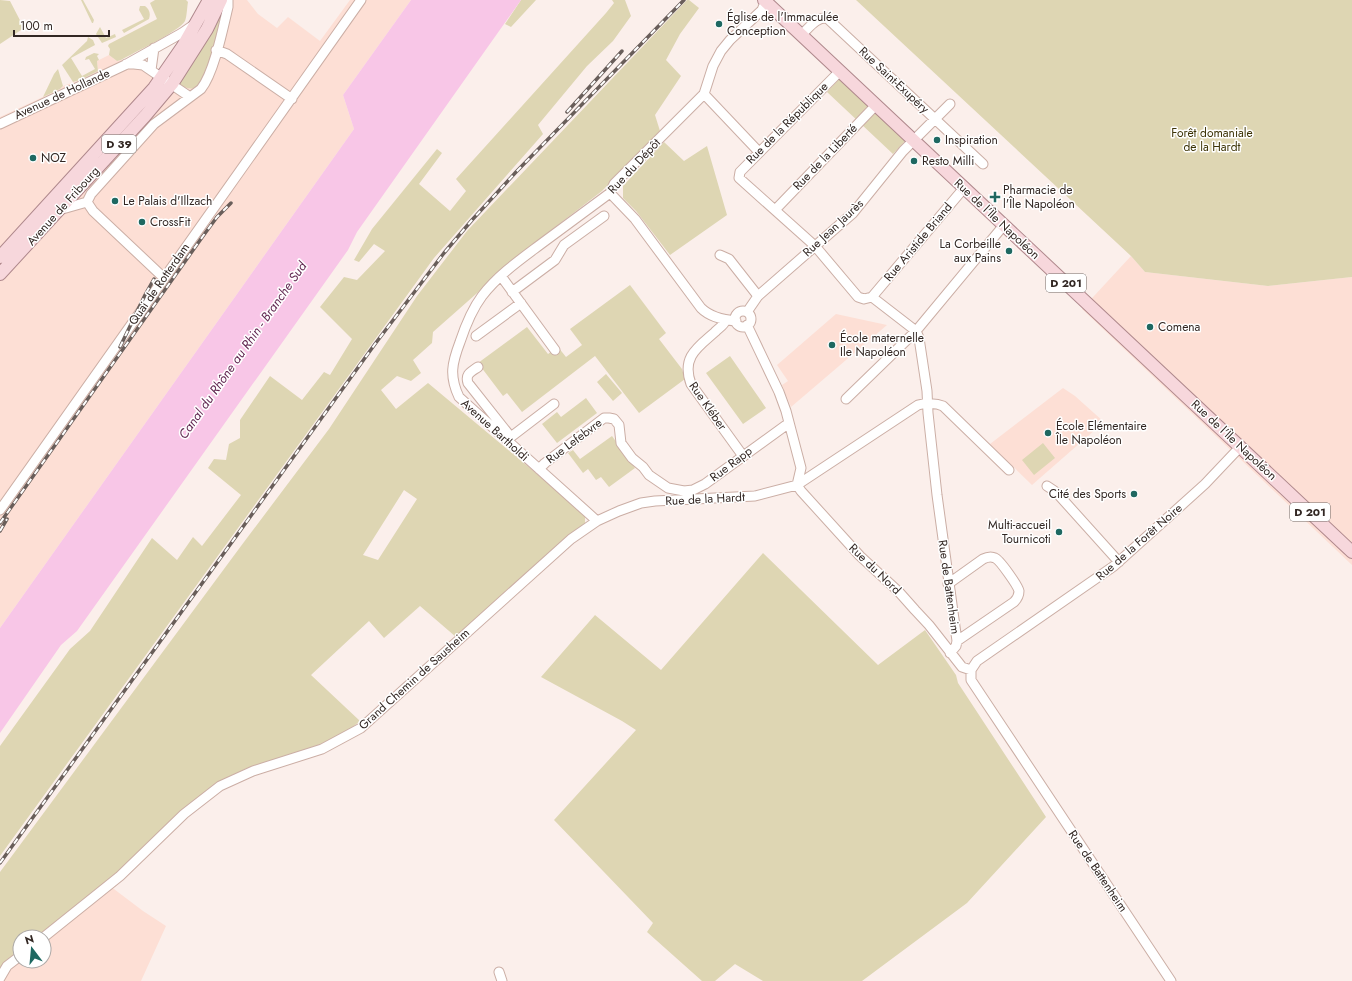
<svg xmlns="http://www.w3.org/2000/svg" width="1352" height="981" font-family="Jost,sans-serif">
<rect width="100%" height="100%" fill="#fbefeb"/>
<path fill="#fddfd5" d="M229 0H247L258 14 277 28 288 17 320 41 350 0H411L343 95 354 129 0 628V117L60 89 63 86 80 80 98 71 97 61 109 55 117 61 121 60 150 62 168 78 178 84 225 10Z
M1131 256 1145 272 1268 286 1352 277V565L1082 309Z
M836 314 887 325 791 407 782 385 788 381 777 365Z
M1063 388 1075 396 1104 422 1032 485 990 444Z
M106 883 143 911 166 926 141 981H0L5 965 20 961H44V937Z"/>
<path fill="#ded6b3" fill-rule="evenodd" d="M0 0 10 1 24 28 0 44Z
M81 0H83L94 20 93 23H92Z
M155 0H186L188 2C187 7 187 16 185 21 180 31 133 53 121 60L117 61 109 55 110 49 108 46 109 44 157 19 150 3Z
M521 0H536L511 27 505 24Z
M612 0H625L631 16 613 41 587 66 538 125 543 134 434 258 0 856V746L70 649 90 631 152 538 177 560 193 537 202 546 241 495 208 468 214 459 226 460 229 444 240 438V420L270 376 302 400 324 372 330 375 352 339 320 307 344 277 357 280 385 251 374 244 359 262 354 260 372 229 437 149 442 153 419 184 450 211 466 191 456 179 606 13 614 3Z
M687 0H689L699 8 680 34 666 60 681 76 655 115 660 131 602 191 528 248 433 332 432 343 413 360 421 373 411 381 397 376 381 390 396 409 428 383 585 514V523L456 637 420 606 384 638 369 621 311 675 360 721 348 731 314 747 245 769 214 786 178 814 106 883 40 937H20V953L0 971V872L241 546 329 429 417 296 467 231ZM404 490 417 499 378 560 363 555Z
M856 0H1352V277L1268 286 1145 272 1131 256Z
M140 6H145C149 9 151 13 149 19L124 33 122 30 144 19 139 10Z
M225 10 203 81C193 91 190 90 178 84L223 11Z
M100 27 106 38 115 34 116 37 102 43 96 34Z
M88 37 93 40 95 45 71 58 82 76 95 69 89 59 85 60 86 57 94 53 99 54 97 56 99 60 97 61 98 71 80 80 73 82 62 65 87 41Z
M58 69 63 86 60 89 43 97 54 74Z
M840 78 905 141 893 154 827 92Z
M664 142 684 161 707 146 727 215 670 255 636 211 623 198V186Z
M630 285 666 333 659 339 682 369 685 379 639 413 595 356 522 412 507 393 503 396 478 363 527 327 548 354 558 347 566 357 582 345 570 329Z
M730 356 766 408 743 424 706 373Z
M606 374 622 393 613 401 597 382Z
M586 398 597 413 557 443 542 424 557 412 561 417Z
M612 436 635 468 609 487 601 477 596 480 588 469 583 473 568 453 573 450 580 459Z
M1043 443 1055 458 1034 475 1022 460Z
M763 553 878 665 925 630 956 675 958 683 1046 817 967 903 862 981H763L735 964 715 981H702L647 932 653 923 554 820 636 730 622 721 541 677 595 615 661 670Z"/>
<path fill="#f8c6e7" d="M411 0H521L357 232 348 250 77 631 61 645 0 733V628L354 129 343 95Z"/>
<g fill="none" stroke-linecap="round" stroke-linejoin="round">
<g stroke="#cbaea5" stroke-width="11">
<path id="minor" d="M801 35C809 28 816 17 827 18L983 164
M216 50 227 54 292 99
M126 64H134L143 65 190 97
M151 70 154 48
M840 71 740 172 739 178 815 246 858 297 864 299 872 297 916 331 846 399
M704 94 759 152
M0 124 125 65 182 33 195 24
M610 193 635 219 701 308C710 317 724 320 736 321
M87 202 91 194 154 124 201 89C214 73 223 28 228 7V0
M87 202 93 211 164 278
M59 210 87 202
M775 210 876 105
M720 255 729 259 758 296
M501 276 555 350
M512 292 555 260 564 245 604 216
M872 297 964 188
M735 319a8 8 0 1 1 16 0a8 8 0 1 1-16 0Z
M747 312 758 296 853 213 903 151 950 104
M726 320C724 325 719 328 715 332 698 347 681 357 691 384L743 456
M747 325 779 392 786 411 801 468 797 485 801 491 860 556 899 592 915 610 929 625 962 667 971 670
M476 336 521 303
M478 367C471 372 465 374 468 383L510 436
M507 440 554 404
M539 469 545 463 604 418H609L614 419 619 425 621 443 632 458 643 467 649 475 668 488 684 491 693 490 705 484 789 423
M1047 486 1056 492 1119 562
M0 510 361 0
M597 521 459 397C449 376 452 363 460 342 465 327 473 308 482 296 498 275 521 259 541 244 564 227 587 210 610 193L614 184 704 94 713 66 721 51 730 40 762 10 766 0
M948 584 983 559C987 557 991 556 995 558 1000 560 1018 586 1019 591 1019 596 1017 599 1014 602L957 641
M950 653 956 646 957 641 937 495 928 413 927 391 919 338 916 331 1004 225
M44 937 120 876 184 814 220 786 253 771 322 749 361 728 571 539 597 521 619 511 641 503 655 501 755 496 797 485 918 405C925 403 936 403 943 406L1009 470
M499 972 502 981
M0 978 7 966 20 956
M1171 981 971 680V670L977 661 1114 566 1205 484 1241 446"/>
</g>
<g stroke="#af888c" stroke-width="14">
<path id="major" d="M764 0 1352 552
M0 257 154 88 183 46 209 0
M0 274 145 116 172 84 207 29 221 0"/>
</g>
<use href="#minor" stroke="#fff" stroke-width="9"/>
<use href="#major" stroke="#f7d7dc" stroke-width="12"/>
<g stroke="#695e5a" stroke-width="3.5">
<path id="rail" d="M567 112 622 51
M120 347 145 295 154 279
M0 523 203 236 217 217 231 203
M0 531 7 519
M0 863 375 344 444 253 472 220 516 172 684 0"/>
</g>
<use href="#rail" stroke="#fff" stroke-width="2" stroke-dasharray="6" stroke-linecap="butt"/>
</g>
<g fill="#1e6861" stroke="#fff" stroke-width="1.5">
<circle cx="719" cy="24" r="4"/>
<circle cx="937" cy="140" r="4"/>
<circle cx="33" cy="158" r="4"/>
<circle cx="914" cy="161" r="4"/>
<path d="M993 191h4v4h4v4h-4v4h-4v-4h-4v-4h4z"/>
<circle cx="115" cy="201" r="4"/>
<circle cx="142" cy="222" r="4"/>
<circle cx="1009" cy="251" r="4"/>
<circle cx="1150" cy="327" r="4"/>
<circle cx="832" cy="345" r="4"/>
<circle cx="1048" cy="433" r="4"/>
<circle cx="1134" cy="494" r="4"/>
<circle cx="1059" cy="532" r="4"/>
</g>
<g text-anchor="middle" stroke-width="3" stroke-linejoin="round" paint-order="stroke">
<g fill="#fff" stroke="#706865" stroke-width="1">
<rect x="102" y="135" width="34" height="18" rx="3"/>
<rect x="1046" y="274" width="40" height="18" rx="3"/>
<rect x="1290" y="503" width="40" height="18" rx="3"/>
</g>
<g font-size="11" font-weight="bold" fill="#322723">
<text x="119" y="148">D 39</text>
<text x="1066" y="287">D 201</text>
<text x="1310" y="516">D 201</text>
</g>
<g font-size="12" fill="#322723" stroke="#fff" text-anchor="start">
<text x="727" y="21">Église de l'Immaculée<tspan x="727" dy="14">Conception</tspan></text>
<text x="945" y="144">Inspiration</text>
<text x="41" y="162">NOZ</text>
<text x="922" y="165">Resto Milli</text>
<text x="1003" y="194">Pharmacie de<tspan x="1003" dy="14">l'Île Napoléon</tspan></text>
<text x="123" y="205">Le Palais d'Illzach</text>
<text x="150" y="226">CrossFit</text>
<text x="1001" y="248" text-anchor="end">La Corbeille<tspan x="1001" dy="14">aux Pains</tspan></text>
<text x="1158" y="331">Comena</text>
<text x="840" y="342">École maternelle<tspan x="840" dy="14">Ile Napoléon</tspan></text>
<text x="1056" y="430">École Elémentaire<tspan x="1056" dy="14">Île Napoléon</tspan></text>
<text x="1126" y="498" text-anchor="end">Cité des Sports</text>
<text x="1051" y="529" text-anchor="end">Multi-accueil<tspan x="1051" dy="14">Tournicoti</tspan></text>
</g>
<g font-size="12" fill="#322723" stroke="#fff">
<text transform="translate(894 80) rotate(43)" y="4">Rue Saint-Exupéry</text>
<text transform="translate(62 94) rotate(-25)" y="4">Avenue de Hollande</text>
<text transform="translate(787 123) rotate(-45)" y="4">Rue de la République</text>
<text transform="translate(825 157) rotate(-46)" y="4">Rue de la Liberté</text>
<text transform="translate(634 166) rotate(-47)" y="4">Rue du Dépôt</text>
<text transform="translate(63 206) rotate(-48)" y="4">Avenue de Fribourg</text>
<text transform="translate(997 219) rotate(43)" y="4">Rue de l'Île Napoléon</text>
<text transform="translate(833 228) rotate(-43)" y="4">Rue Jean Jaurès</text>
<text transform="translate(918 242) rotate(-50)" y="4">Rue Aristide Briand</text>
<text transform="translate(159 284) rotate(-55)" y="4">Quai de Rotterdam</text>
<text transform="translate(708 406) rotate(55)" y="4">Rue Kléber</text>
<text transform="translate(495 430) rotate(42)" y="4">Avenue Bartholdi</text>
<text transform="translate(1234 440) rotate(43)" y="4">Rue de l'Île Napoléon</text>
<text transform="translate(574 441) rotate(-37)" y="4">Rue Lefebvre</text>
<text transform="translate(731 464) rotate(-37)" y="4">Rue Rapp</text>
<text transform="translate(705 499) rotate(-3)" y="4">Rue de la Hardt</text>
<text transform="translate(1139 542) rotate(-41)" y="4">Rue de la Forêt Noire</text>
<text transform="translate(875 569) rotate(44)" y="4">Rue du Nord</text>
<text transform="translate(949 587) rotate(82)" y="4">Rue de Battenheim</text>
<text transform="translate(414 679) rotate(-42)" y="4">Grand Chemin de Sausheim</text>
<text transform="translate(1098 871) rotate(56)" y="4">Rue de Battenheim</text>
</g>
<g font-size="12" fill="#3c3306" stroke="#fff">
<text x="1212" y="137">Forêt domaniale<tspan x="1212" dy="14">de la Hardt</tspan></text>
</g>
<g font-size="13" font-style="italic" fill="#622852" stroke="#fff">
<text transform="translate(242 350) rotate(-55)" y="5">Canal du Rhône au Rhin - Branche Sud</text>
</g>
</g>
<g transform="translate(32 949) rotate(344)"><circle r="19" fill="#ffffff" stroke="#ada9a7"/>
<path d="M0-3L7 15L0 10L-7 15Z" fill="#1e6861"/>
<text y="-6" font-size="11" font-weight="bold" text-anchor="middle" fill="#322723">N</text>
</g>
<path d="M14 30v6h95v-6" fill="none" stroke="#322723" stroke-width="2"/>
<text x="20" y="30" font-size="12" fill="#322723" stroke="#ffffff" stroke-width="3" paint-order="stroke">100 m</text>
</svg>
